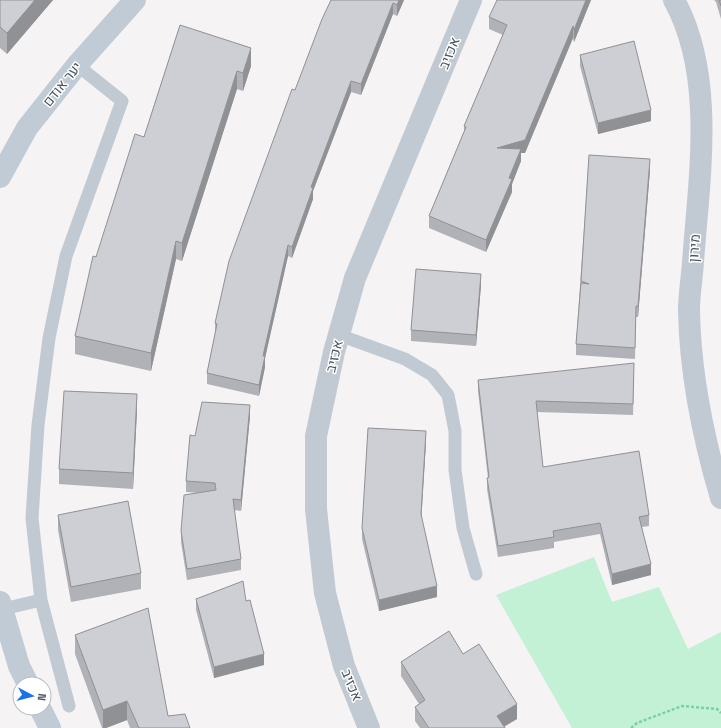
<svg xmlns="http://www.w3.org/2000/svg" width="721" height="728" font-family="'Space Grotesk',Heebo,sans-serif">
<rect width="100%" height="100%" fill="#f5f3f3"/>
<path fill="#c3f1d5" d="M594 557 612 602 659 587 688 649 721 632V728H572L496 595Z"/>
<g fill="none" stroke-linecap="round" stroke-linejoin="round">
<path stroke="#7ad0a6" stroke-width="2.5" stroke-dasharray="3 2" stroke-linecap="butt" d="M631 728 637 723 682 706 717 709 721 713"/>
<path stroke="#c1cad2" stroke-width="13" d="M339 335 405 359 432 375 448 395 455 431V470L463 528 476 574
M3 609 41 600
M69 706 41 600 32 518 38 425 49 338 66 256 122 101 77 65"/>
<path stroke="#c1cad2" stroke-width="22" d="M674 0C716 76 699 178 693 262 692 278 689 294 689 310 690 374 703 437 721 498
M369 728 344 666 325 593 316 509V436L334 352 355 278 471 0"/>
<path stroke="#c1cbd6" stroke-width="22" d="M0 177 27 128 77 65 135 0
M0 602 19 666 28 684
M40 708 50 728"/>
</g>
<path fill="#b0b2b7" d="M0 0H53L7 54 0 48Z
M331 0H404L397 16 393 14 361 95 351 92 313 191V199L292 258 288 256 265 358V367L259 396 207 384V373L215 334V323L295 90Z
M591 0 574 42 573 38 525 153H521V161L512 184V192L486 252 429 228V216L464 132V126L503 35 489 29V17Z
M714 0H721V19L716 2Z
M180 25 251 66 243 91 237 89 182 261 176 259 151 371 75 354V336L96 257 144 137Z
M580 55 651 121 598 134 580 66Z
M589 155 650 170 638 317H636L635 359 576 355V344Z
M481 285 476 346 411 341V330Z
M634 374 633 415 537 412 543 467 649 515V526L642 527 651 575 612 585 600 534 554 542V548L498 557 487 489V478H488L478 391V380Z
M137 410 133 489 59 484V469Z
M250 416 241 511 234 510 241 559V570L187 580 181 542V531L199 493 186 492V481L195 436Z
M426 442 421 516 437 597 379 611 362 539V528Z
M58 515 141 573V589L71 602 58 530Z
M196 599 264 665 214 678 196 610Z
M75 635 168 716 190 728H130L127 720 106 728H102L75 654Z
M463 654 517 719 504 727 505 728H420L415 721V707L419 704 401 676V662Z"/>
<path fill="#909195" d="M35 0H53L7 54V33Z
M399 0H404L397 16V5Z
M586 0H591L574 42V30Z
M393 3V14L361 95V84Z
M573 26V38L525 153H521V161L512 184V192L486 252V240L497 148Z
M251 48V66L243 91V73Z
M237 71V89L182 261V243Z
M351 81V92L313 191V199L292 258V247L311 187Z
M651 110V121L598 134V123Z
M650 159V170L638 317V306Z
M176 241V259L151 371V353Z
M288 245V256L265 358V367L259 396V385L263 356Z
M481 274V285L476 346V335Z
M137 394V410L133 489V473Z
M250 405V416L241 511V500Z
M426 431V442L421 525V514Z
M651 564V575L612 585V574Z
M437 586V597L379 611V600Z
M264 654V665L214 678V667Z
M127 701V720L106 728H103V710Z
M517 704V719L501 728 497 716Z"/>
<path fill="#cdcfd5" stroke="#909195" d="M0 0H35L7 33 0 27Z
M331 0H399L397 5 393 3 361 84 351 81 311 187 313 188 292 247 288 245 263 356H265L259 385 207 373 217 324 215 323 229 261 292 89 295 90 322 19Z
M497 0H586L574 30 573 26 525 140 497 148 521 149 509 178 512 179 486 240 429 216 466 127 464 126 507 25 489 17Z
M719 0H721V6Z
M180 25 251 48 243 73 237 71 182 243 176 241 151 353 75 336 93 256 96 257 135 134 144 137Z
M634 41 651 110 598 123 580 55Z
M589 155 650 159 638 306H636L635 348 576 344 581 283 589 284 581 281Z
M416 269 481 274 476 335 411 330Z
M634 363 633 404 536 401 543 467 639 451 649 515 639 517 651 564 612 574 600 523 553 531 554 537 498 546 487 478 489 477 478 380Z
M64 391 137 394 133 473 59 469Z
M202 402 250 405 241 500 233 499 241 559 187 569 181 531 184 495 216 490 215 483 186 481 190 435 195 436Z
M368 428 426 431 421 514 437 586 379 600 362 528Z
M128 501 141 573 71 587 58 515Z
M243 581 246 601 250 600 264 654 214 667 196 599Z
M148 608 168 716 185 714 190 728H139L127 701 103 710 75 635Z
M449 631 463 654 479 644 517 704 497 716 505 728H429L415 707 425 700 401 662Z"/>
<g text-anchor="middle" stroke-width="3" stroke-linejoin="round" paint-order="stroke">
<g font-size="14" fill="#4a5661" stroke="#fff">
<text transform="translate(449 53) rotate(-67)" y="5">אכזיב</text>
<text transform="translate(62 84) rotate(-51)" y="5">יער אודם</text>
<text transform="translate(694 248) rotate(-86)" y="5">מירון</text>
<text transform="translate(334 356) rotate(-76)" y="5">אכזיב</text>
<text transform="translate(352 685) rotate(68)" y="5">אכזיב</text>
</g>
</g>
<g transform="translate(32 696) rotate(97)"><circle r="19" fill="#ffffff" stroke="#b7bbc0"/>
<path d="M0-3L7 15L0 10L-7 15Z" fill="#1a73e8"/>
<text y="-6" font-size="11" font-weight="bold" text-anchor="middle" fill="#4a5661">N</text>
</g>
</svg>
